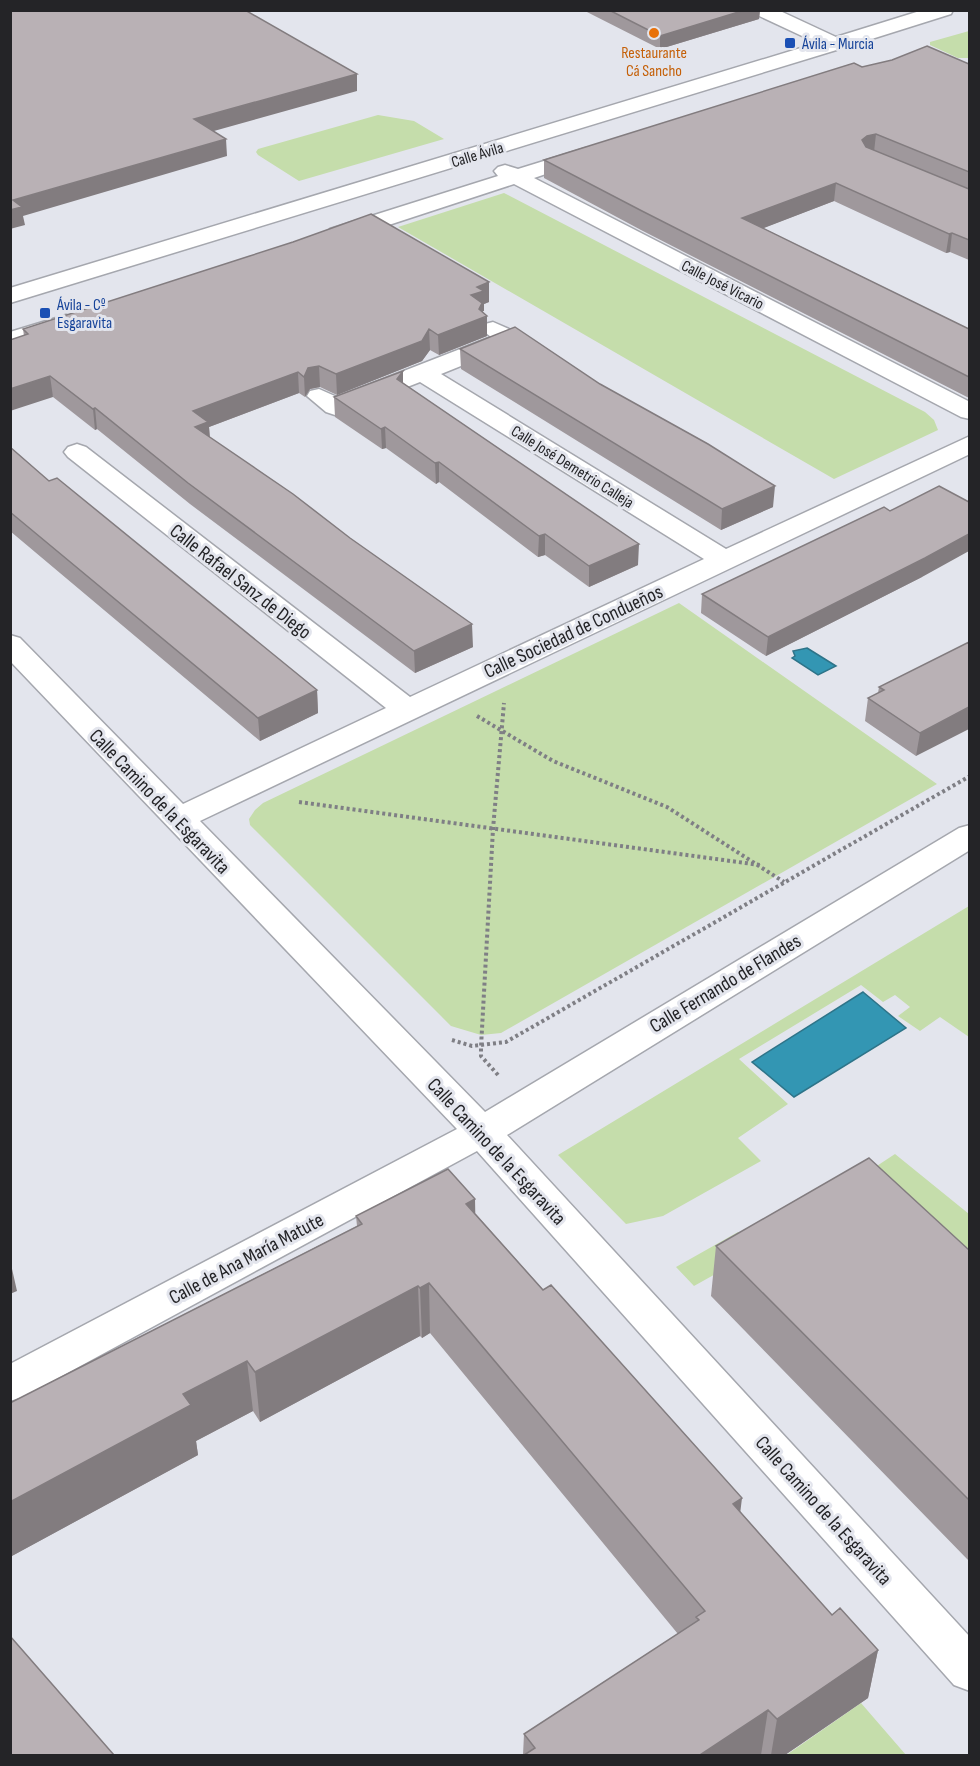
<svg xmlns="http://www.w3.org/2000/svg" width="980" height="1766" font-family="'Sofia Sans Condensed',sans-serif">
<rect width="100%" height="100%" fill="#e3e5ed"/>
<path fill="#c5ddab" d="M969 31V58H958L930 45V42Z
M378 115 414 121 444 139 299 181 258 155 256 152 258 149Z
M504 193 925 412 934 420 938 430 834 479 398 227Z
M679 603 937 784 501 1033 481 1035 451 1026 250 825 249 819 255 810 263 803Z
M969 906V1037L940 1017 920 1031 898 1016 910 1007 895 995 883 1002 861 985 739 1059 788 1104 738 1138 761 1161 663 1216 626 1224 558 1155Z
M895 1154 969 1214V1286L854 1181Z
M738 1232 762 1248 694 1286 676 1267Z
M861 1703 906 1755 785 1756Z"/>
<path fill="#3396b3" stroke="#2e7489" stroke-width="1.5" d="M807 648 836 666 818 675 792 658 795 656 793 651Z
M863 992 906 1028 794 1097 752 1062Z"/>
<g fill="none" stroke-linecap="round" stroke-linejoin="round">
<g stroke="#a5a7ae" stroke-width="3">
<path id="street" d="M753 10H778L836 37 923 10H953L951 14 843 48 10 303V288L817 43 755 14Z
M586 148 593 150 596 154 593 158 534 178 970 402V419L961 417 514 184 346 239 338 241 330 239 327 234 330 229 498 176 494 171 498 167 505 165 518 169Z
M66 315 74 317 78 322 74 327 10 347V332Z
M493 322 518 333 522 338 518 343 441 374 726 549 970 436V454L200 821 485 1112 959 828 970 825V850L507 1135 970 1637V1691L954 1685 477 1151 25 1396 10 1401V1364L457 1129 10 661V635L20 638 183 804 386 708 68 457 64 452 68 447 77 444 86 447 410 697 704 559 420 382 335 415 326 412 307 396 310 391 319 389 337 397 491 337 481 329 485 324Z"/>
</g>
<path stroke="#7f7f85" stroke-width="4" stroke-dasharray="3 3" stroke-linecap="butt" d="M477 716 553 761 667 807 784 882
M299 802 760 865
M452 1040 472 1046 506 1042 970 776
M498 1075 481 1056V1047L493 829 504 703"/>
<use href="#street" fill="#fff" fill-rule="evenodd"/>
</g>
<path fill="#9f989c" d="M583 10H760L759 19 660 49Z
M969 64V260L950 252 946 253 834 201 763 228 969 329V398L641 230 544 178V160L862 67Z
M489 302 484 304V311H483L487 336 439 355 430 350 422 361 337 395 320 387 310 389 305 397 299 393 209 427 210 437 473 647 415 673 190 504 97 429 95 430 53 397 24 336 23 329Z
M460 349 773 507 721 530 461 369Z
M403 371V383L638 565 589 587 545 555 538 557 439 482 436 484 386 448 382 449 335 417 334 397Z
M10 447 49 481 317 690 318 713 260 741 10 531Z
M922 577 766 656 701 613 702 594Z
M969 642 916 756 865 721 868 698 878 693 879 687Z
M476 1214 832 1615 878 1650 868 1698 785 1755H523L524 1734 678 1634 430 1333 422 1338 420 1336 260 1422 253 1411 196 1441 198 1455 10 1557V1403L357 1226 356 1216Z
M716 1246 969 1250V1561L711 1296Z"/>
<path fill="#827c7f" d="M745 10H760L759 19 660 49V36Z
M357 74V91L196 136 194 119Z
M876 134 874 152 865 154 862 140 867 136Z
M226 139 227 156 23 216 25 225 10 229V210L13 200Z
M836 183 834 201 741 237 742 218Z
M952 233 950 252 946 253 949 234Z
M489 282V302L484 304V311H483V318L487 316V336L439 355 438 335 471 295 477 287Z
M429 329 430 350 422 361 337 395 336 374Z
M319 366 320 387 310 389 305 397 304 377 308 368Z
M403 371V391L397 379Z
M298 372 299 393 209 427 210 443 197 448 193 411Z
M50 376 53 397 10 411V389Z
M95 408 97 429 95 430 93 409Z
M385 427 386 448 382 449 381 429Z
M439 462V482L436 484 435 463Z
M775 486 773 507 721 530 722 509Z
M545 534V555L538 557 539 536Z
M969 534V551L922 577 766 656 768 637Z
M639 544 638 565 589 587V566Z
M472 624 473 647 415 673 414 651Z
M317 690 318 713 260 741 258 718Z
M969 707V729L916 756 920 733Z
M475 1199 476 1249 466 1204Z
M10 1260 17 1291 10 1294Z
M429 1283 430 1333 422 1338 420 1288Z
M418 1286 420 1336 260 1422 255 1372Z
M247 1361 253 1411 196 1441 198 1455 10 1557V1502L183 1394Z
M742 1498 736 1547 733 1504Z
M878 1650 868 1698 785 1755H771L777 1719Z
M768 1710 761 1755H700Z"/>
<path fill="#b9b1b5" stroke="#827c7f" stroke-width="1.5" d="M10 10H245L357 74 194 119 226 139 13 200 22 207 10 210Z
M609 10H745L660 36Z
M927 46 969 64V172L876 134 867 136 862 140 866 147 969 189V240L952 233 949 234 836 183 742 218 969 329V377L642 211 544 160 854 63 862 67 892 60Z
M371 214 489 282 477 287 484 291 471 295 482 303 479 309 487 316 438 335 429 329 422 341 336 374 319 366 308 368 304 377 298 372 193 411 208 422 195 427 293 494 350 538 472 624 414 651 188 483 95 408 93 409 50 376 10 389V340L28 334 23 329 293 242Z
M515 327 600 384 708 444 775 486 722 509 460 349Z
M403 371 397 379 639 544 589 566 545 534 539 536 439 462 435 463 385 427 381 429 334 397Z
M10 447 49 481 57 478 317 690 258 718 10 512Z
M939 486 969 502V534L925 558 768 637 702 594 884 507 890 511Z
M969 642V707L920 733 868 698 884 690 879 687Z
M869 1158 969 1250V1500L716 1246Z
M448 1169 475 1199 466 1204 543 1290 551 1285 742 1498 733 1504 832 1615 840 1608 878 1650 777 1719 768 1710 700 1755H524L535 1748 524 1734 699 1620 696 1617 705 1611 429 1283 420 1288 418 1286 255 1372 247 1361 183 1394 191 1405 10 1502V1403L362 1224 356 1216Z
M10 1636 114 1755H10Z"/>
<circle fill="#e8710a" stroke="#e3e5ed" stroke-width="2" cx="654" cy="33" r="6"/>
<g fill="#1a4fb4" stroke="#e3e5ed" stroke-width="2">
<rect x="784" y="37" width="12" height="12" rx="3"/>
<rect x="39" y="307" width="12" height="12" rx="3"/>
</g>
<g text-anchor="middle" stroke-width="6" stroke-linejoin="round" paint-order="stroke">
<g font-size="16" fill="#164399" stroke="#e3e5ed" text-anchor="start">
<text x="802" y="49">Ávila - Murcia</text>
<text x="57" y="310">Ávila - Cº<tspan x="57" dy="18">Esgaravita</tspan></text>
</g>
<g font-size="16" fill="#c56008" stroke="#e3e5ed">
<text x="654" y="58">Restaurante<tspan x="654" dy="18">Cá Sancho</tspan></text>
</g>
<g font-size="16" fill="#242427" stroke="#e3e5ed">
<text transform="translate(477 154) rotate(-17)" y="6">Calle Ávila</text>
<text transform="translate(723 284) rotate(27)" y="6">Calle José Vicario</text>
<text transform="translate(573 466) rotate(32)" y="6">Calle José Demetrio Calleja</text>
</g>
<g font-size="20" fill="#242427" stroke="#e3e5ed">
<text transform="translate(241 581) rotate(38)" y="7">Calle Rafael Sanz de Diego</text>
<text transform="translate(573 631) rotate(-25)" y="7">Calle Sociedad de Condueños</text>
<text transform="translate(160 801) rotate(46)" y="7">Calle Camino de la Esgaravita</text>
<text transform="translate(725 983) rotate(-31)" y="7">Calle Fernando de Flandes</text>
<text transform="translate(497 1151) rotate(47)" y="7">Calle Camino de la Esgaravita</text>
<text transform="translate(246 1258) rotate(-28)" y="7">Calle de Ana María Matute</text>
<text transform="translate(824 1510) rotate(48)" y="7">Calle Camino de la Esgaravita</text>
</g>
</g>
<rect width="980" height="1766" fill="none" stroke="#242427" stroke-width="24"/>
</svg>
